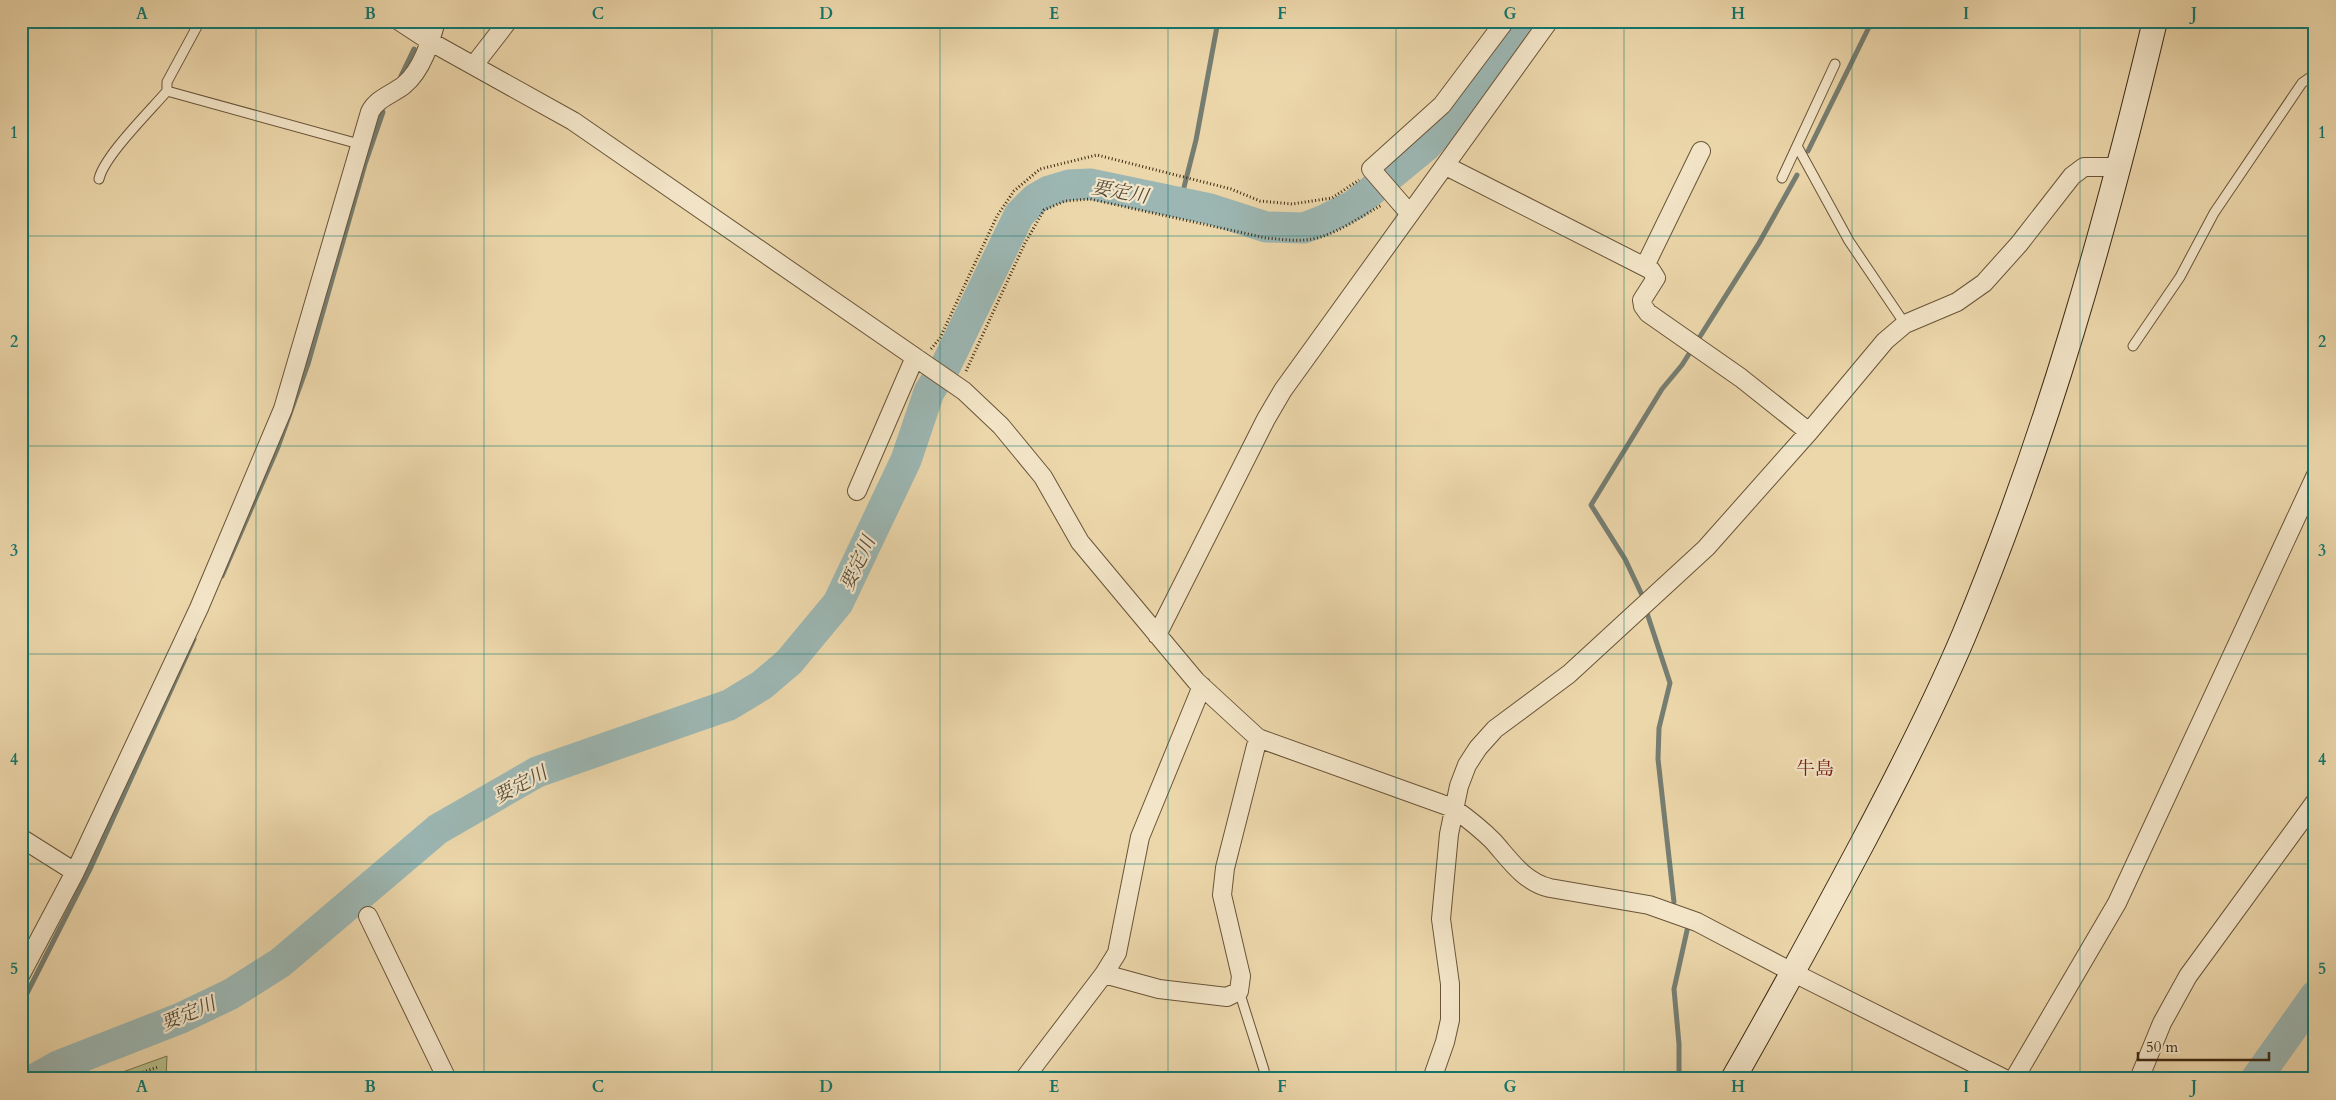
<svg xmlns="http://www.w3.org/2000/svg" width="2336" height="1100" font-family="Cardo,'Noto Serif JP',serif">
<rect width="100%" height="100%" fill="#ecd7ab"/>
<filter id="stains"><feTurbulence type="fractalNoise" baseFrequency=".004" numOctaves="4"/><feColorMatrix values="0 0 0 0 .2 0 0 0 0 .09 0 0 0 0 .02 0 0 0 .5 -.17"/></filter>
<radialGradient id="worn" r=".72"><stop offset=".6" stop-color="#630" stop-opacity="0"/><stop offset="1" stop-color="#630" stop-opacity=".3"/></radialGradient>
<path fill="#b6bf8b" stroke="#7a744e" d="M167 1056 166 1079H106V1078Z"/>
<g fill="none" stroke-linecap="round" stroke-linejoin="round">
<path stroke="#767e72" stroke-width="5" d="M423 23V21
M401 76 414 49
M1808 151 1872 21
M1180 203 1196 140 1218 21
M222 576 278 447 308 364 365 164 383 112
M1642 595 1625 559 1591 505 1662 389 1682 365 1759 243 1797 175
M1646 610 1670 683 1659 728 1658 759 1674 902
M21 1005 91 867 194 639
M1679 1079V1044L1674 989 1688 926"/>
<path stroke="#9cb7b3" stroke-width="31" d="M35 1079 58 1066 181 1018 231 994 280 963 438 829 537 772 729 705 762 685 789 662 838 603 906 460 929 392 946 365 1019 215 1035 199 1049 191 1069 185 1090 184 1210 209 1266 227 1304 228 1322 221 1354 205 1426 146 1472 95 1525 21
M2256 1079 2315 996"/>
<g stroke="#695438" stroke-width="11">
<path id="lane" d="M167 91V82L200 21
M1797 146 1849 241 1905 324
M1782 178 1835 64
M99 179C104 156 151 110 167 91L359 144
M2133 346 2180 277 2214 213 2302 83 2315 74
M1239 991 1264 1070V1079"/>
</g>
<g stroke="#695438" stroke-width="20">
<path id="street" d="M399 21 431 42 573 121 964 391 1001 426 1043 477 1080 542 1196 681 1258 738 1453 808C1467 818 1481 829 1493 841 1510 860 1524 882 1550 888L1649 905 1697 922 1794 973 2005 1079
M474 65 508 21
M1446 166 1651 270 1656 278 1642 300 1643 306 1648 313 1741 378 1809 432
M1410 214 1371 169 1442 105 1505 21
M1645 266 1701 151
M857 491 915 357
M1157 635 1266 419 1283 390 1549 21
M21 838 75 872
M368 916 447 1079
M21 974 75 872 199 608 283 409 370 112C377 98 393 94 404 85 422 70 430 43 436 21
M1104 974 1159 989 1227 997 1239 991 1241 976 1222 895 1225 868 1258 738
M1024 1079 1104 974 1117 953 1140 837 1202 686
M1432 1079 1445 1042 1450 1020V984L1441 919 1449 834 1459 786 1467 765 1478 748 1495 729 1569 674 1706 548 1809 432 1885 341 1905 324 1957 302 1984 283 2019 244 2072 176 2084 167H2120
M2014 1079 2117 903 2315 477
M2139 1079 2162 1023 2188 976 2315 802"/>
</g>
<g stroke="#3d2911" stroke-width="26">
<path id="secondary" d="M1733 1079C1778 1000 1821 921 1863 842 1899 774 1934 706 1964 635 2047 437 2105 230 2155 21"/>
</g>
<path stroke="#3d2911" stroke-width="3" stroke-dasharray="1 2.5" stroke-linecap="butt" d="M931 349 940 338 997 216 1014 191 1040 169 1097 155 1231 189 1260 201 1292 204 1332 198 1359 180
M966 371 1025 243 1044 210 1065 201 1090 199 1266 238C1281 239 1297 242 1312 239 1336 235 1361 216 1382 205
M123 1079 158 1067"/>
<use href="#lane" stroke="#f3e5c8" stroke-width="9"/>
<use href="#street" stroke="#f3e5c8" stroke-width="18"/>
<use href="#secondary" stroke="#f3e5c8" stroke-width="24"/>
</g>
<path fill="none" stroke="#0f766e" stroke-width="1" stroke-opacity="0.55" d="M256 21V1079M484 21V1079M712 21V1079M940 21V1079M1168 21V1079M1396 21V1079M1624 21V1079M1852 21V1079M2080 21V1079M21 236H2315M21 446H2315M21 654H2315M21 864H2315"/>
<g text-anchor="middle" stroke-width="4.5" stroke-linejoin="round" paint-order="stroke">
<g font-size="19" font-style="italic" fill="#554c3a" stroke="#f3e5c8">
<text transform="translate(1120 191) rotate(10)" y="7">要定川</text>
<text transform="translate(857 563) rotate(-65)" y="7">要定川</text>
<text transform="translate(520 784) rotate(-28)" y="7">要定川</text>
<text transform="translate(188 1013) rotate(-23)" y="7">要定川</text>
</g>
<g font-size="19" fill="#7a1f14" stroke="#f3e5c8">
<text x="1815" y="775">牛島</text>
</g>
</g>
<rect width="2336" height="1100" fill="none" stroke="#ecd7ab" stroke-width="55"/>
<path d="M2138 1052v8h131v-8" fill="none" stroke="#3d2911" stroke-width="2.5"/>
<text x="2146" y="1052" font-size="15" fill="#3d2911" stroke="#f3e5c8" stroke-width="4" paint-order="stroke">50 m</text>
<rect x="28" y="28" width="2280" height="1044" fill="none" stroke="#0f766e" stroke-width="2"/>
<g font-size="16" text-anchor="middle" font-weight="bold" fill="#0f766e">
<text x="142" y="19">A</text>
<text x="370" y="19">B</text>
<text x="598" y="19">C</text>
<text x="826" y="19">D</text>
<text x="1054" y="19">E</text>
<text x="1282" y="19">F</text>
<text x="1510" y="19">G</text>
<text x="1738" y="19">H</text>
<text x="1966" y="19">I</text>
<text x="2194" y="19">J</text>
<text x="14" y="138">1</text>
<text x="2322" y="138">1</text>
<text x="14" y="347">2</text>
<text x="2322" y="347">2</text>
<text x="14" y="556">3</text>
<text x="2322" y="556">3</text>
<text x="14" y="765">4</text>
<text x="2322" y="765">4</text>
<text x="14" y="974">5</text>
<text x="2322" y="974">5</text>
<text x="142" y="1092">A</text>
<text x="370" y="1092">B</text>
<text x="598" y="1092">C</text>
<text x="826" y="1092">D</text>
<text x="1054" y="1092">E</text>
<text x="1282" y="1092">F</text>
<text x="1510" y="1092">G</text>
<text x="1738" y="1092">H</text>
<text x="1966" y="1092">I</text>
<text x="2194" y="1092">J</text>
</g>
<rect width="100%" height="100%" filter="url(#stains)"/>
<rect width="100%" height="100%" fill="url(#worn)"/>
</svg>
